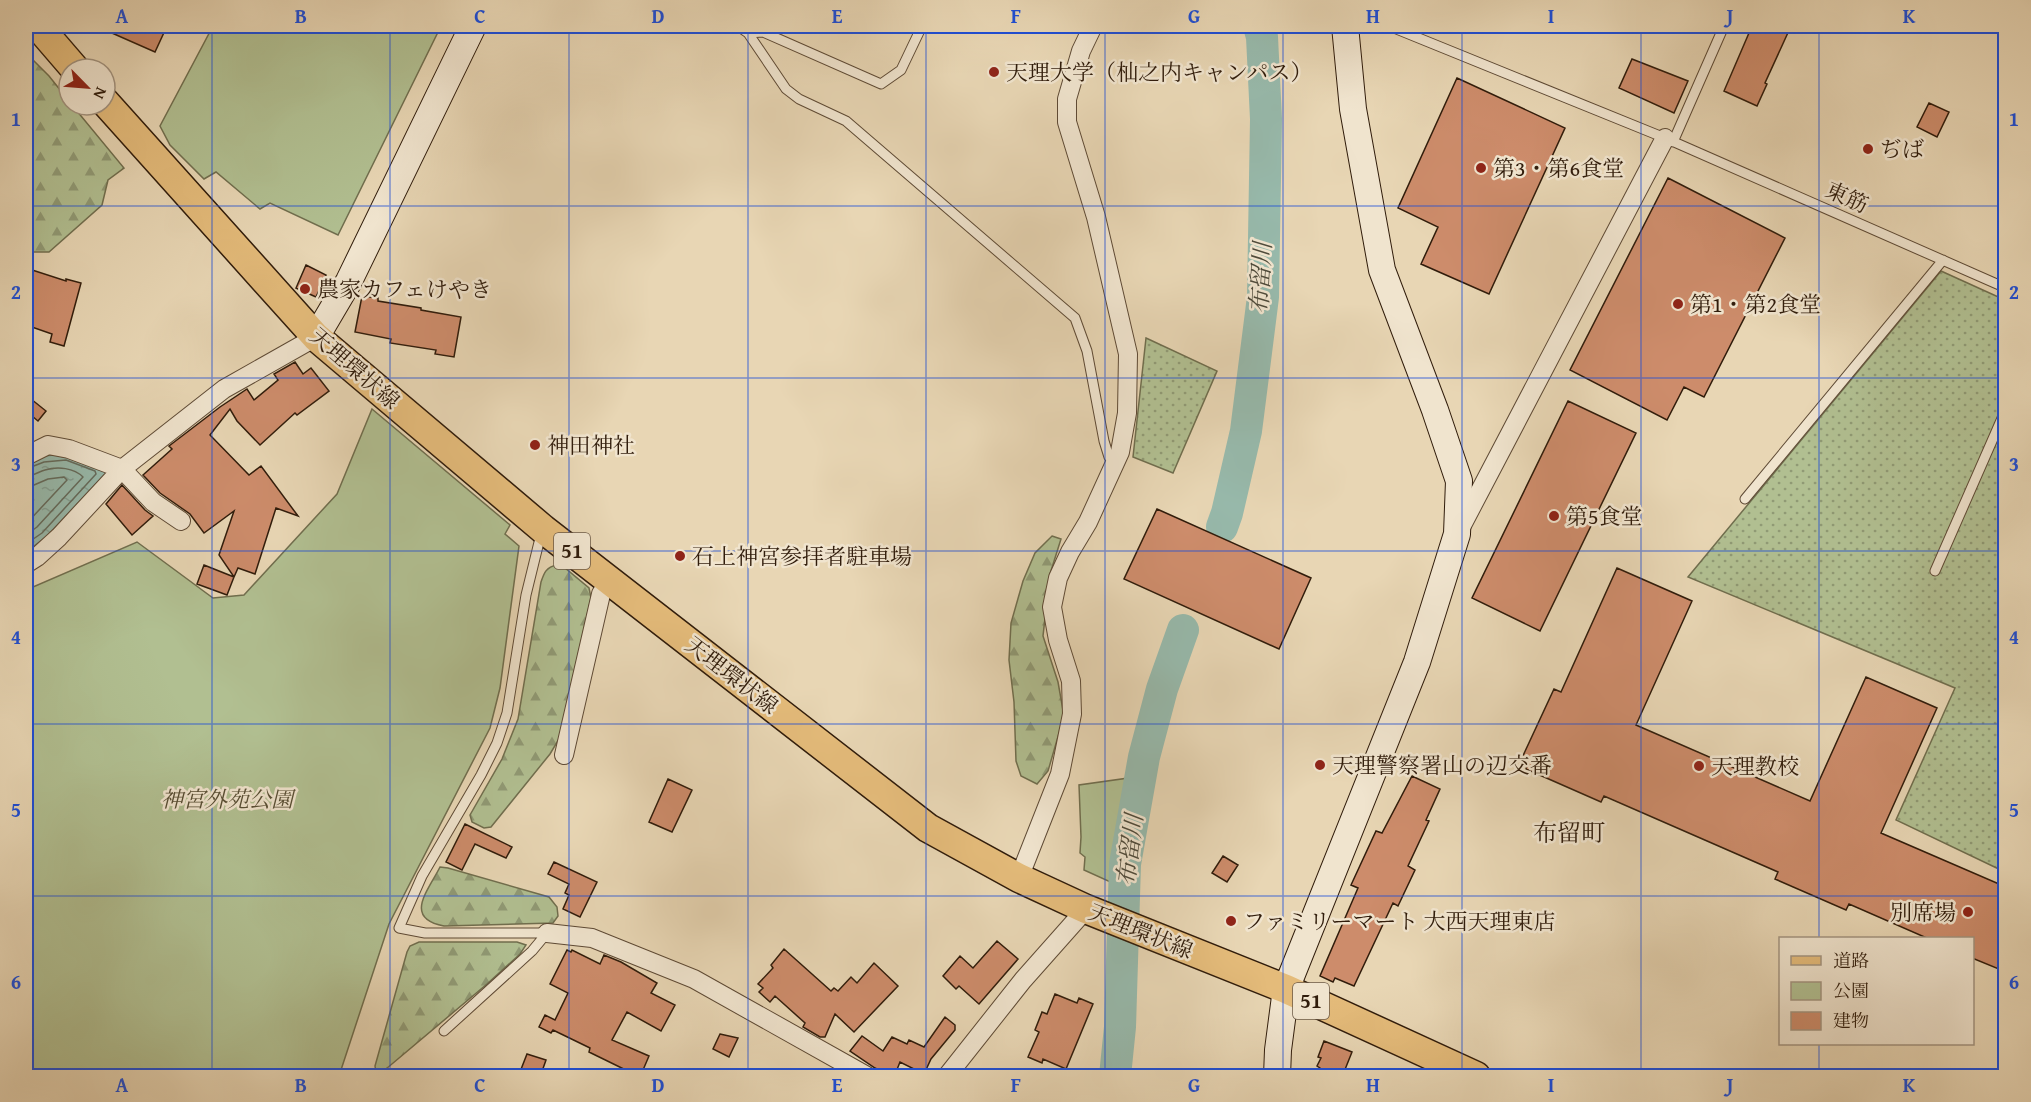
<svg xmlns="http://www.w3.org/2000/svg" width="2031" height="1102" font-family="'Gentium Book Plus','Noto Serif JP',serif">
<defs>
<pattern id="forest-firs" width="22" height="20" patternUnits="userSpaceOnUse" patternTransform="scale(1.5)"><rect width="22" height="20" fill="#b1bf91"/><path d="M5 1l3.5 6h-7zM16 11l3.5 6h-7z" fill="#909a75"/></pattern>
<pattern id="garden-dots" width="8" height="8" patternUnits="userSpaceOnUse" patternTransform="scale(1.5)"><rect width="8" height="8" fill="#b1bf91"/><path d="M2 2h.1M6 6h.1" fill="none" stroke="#909a75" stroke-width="1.8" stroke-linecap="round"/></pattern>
<pattern id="water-ripples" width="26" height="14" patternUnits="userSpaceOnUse" patternTransform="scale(1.5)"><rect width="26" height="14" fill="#97b9ab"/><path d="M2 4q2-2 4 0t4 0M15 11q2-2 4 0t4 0" fill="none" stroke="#829e92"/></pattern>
</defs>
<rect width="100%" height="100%" fill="#e8d6b4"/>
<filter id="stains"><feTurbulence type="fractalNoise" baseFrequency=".00333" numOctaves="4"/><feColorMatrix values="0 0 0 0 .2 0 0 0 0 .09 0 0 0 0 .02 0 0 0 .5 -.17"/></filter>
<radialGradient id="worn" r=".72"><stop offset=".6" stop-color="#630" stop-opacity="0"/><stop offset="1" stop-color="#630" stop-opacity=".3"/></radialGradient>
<path fill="url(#forest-firs)" stroke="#706e4e" stroke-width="1.5" d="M26 53 49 76 69 101V105H72L124 168 108 180 102 205 49 252H26Z
M1052 536 1061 539 1050 574 1043 636 1058 682 1064 716 1048 771 1037 784 1021 776 1016 761 1014 702 1009 660 1011 623 1023 581 1035 553Z
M557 565 565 568 589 588 591 598 559 739 550 754 491 827 484 828 472 822 470 815 502 759 518 719 541 582C544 573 546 567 557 565Z
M440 867 448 868 549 897 557 907 558 916 553 923 444 926C403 918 428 891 440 867Z
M419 942H517L526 945 520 954 487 984 386 1069 380 1073 376 1072 375 1066 407 952 410 946Z"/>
<path fill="#b1bf91" stroke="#706e4e" stroke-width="1.5" d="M213 26H441L338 235 270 203 260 209 216 172 204 179 170 145 160 126Z
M372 409 510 525 505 534 519 546 500 688 490 728 389 924 339 1076H26V590L137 542 213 598 244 595 337 494Z
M1136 777 1117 885 1084 870 1085 857 1080 853 1081 837 1079 785Z"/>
<path fill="url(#garden-dots)" stroke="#706e4e" stroke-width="1.5" d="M1941 271 2005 300V872L1896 820 1955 688 1688 577Z
M1146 338 1217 371 1173 473 1133 457Z"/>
<path fill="url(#water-ripples)" stroke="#6e7a6b" stroke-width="1.5" d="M67 454 109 470 46 537 26 552V464L42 456Z"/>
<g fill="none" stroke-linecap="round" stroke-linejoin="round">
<path stroke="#646a5b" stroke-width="1.5" d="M26 469 44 462 66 460 95 471 96 474 42 533 26 544
M26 476C33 476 38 472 45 470 58 466 74 468 83 477L37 527 26 535
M26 485H34L48 479 64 477 67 480 26 524"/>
<path stroke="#97b9ab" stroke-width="32" d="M1222 527 1227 513 1246 431 1263 297 1266 119 1262 37 1259 26
M1115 1076 1120 1027 1125 864 1144 757 1162 689 1183 630"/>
</g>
<path fill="#cd8c6b" stroke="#301c0b" stroke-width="1.5" d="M96 26H167L155 52Z
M1752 26H1791L1765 83 1767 84 1757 106 1724 91Z
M1632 59 1688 81 1674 113 1619 88Z
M1457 78 1565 128 1489 294 1421 264 1438 227 1398 208Z
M1929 103 1949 112 1937 137 1917 127Z
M1668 178 1785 238 1704 397 1684 387 1667 420 1570 370Z
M306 265 326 275 316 297 296 288Z
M26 268 66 281V279L81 283 64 346 50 342 52 334 26 325Z
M362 296 378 298V301L421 308V310L461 317 454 357 435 354 436 350 390 343 391 339 355 332Z
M295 362 303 374 311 368 329 391 297 415 295 413 260 445 237 421 230 409 210 435 249 475 261 466 298 516 276 508 255 574 238 568 234 577 219 555 234 511 204 533 190 514 160 493 143 475 172 449 169 446 220 407 247 389 254 400 278 380 274 374Z
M26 395 46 411 38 421 26 411Z
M1568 401 1636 433 1540 631 1472 598Z
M122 485 145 510 153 516 132 535 106 504Z
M1157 509 1311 578 1279 649 1124 579Z
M204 565 234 577 227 595 197 584Z
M1617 568 1692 601 1636 725 1810 801 1866 677 1937 708 1881 833 2006 887V972L1972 958V939H1929L1849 904 1846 910 1775 879 1778 872 1604 796 1601 802 1526 769 1528 763 1521 760 1554 689 1561 692Z
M1412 776 1440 789 1426 820 1429 821 1408 866 1415 870 1398 906 1393 903 1354 986 1335 978 1333 982 1320 976 1358 888 1351 885 1376 831 1382 833Z
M668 779 692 790 672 832 649 822Z
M465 824 512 847 506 858 475 844 462 870 446 862Z
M1223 856 1238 865 1227 882 1212 873Z
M554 862 597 882 580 917 563 909 569 895 565 893 569 884 548 874Z
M997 941 1018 959 979 1004 959 986 956 989 943 976 960 956 973 968Z
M784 949 831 991 834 988 838 991 851 977 857 983 874 963 898 986 854 1032 835 1014 825 1037H820L803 1027 805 1023 775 996 770 1002 759 992 763 988 758 984 773 968 771 965Z
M567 950 571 952 572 950 600 964 604 955 621 962 657 983 651 993 675 1005 661 1031 627 1012 612 1040 649 1056 640 1077 589 1052 590 1048 553 1030 551 1033 539 1027 545 1015 555 1020 568 993 550 984Z
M1055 994 1077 1003 1079 998 1093 1004 1066 1069 1043 1059 1042 1063 1028 1057 1039 1032 1035 1030 1042 1012 1047 1014Z
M945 1017 955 1025V1030L931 1059 924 1074 900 1062 894 1077H892L875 1068 850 1051 862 1036 883 1051 892 1037 907 1044 909 1040 924 1047Z
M720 1034 738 1038 729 1057 713 1049Z
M1324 1041 1352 1052 1342 1077H1317L1320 1068 1317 1066 1321 1058 1318 1057Z
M527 1054 546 1060 540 1077H518Z"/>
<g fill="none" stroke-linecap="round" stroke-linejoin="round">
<g stroke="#5e4a35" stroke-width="11">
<path id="lane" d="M738 26 748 33 786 89 799 99 846 121 1075 318 1087 351 1104 441 1109 457 1116 462
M1389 26 1665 138 2006 288
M748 33 763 32 881 84 901 70 922 26
M1673 142 1724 26
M1745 499 1943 260
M541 534 526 595 507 713 497 743 481 775 422 876 399 928 425 933H547
M1935 571 2006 409
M444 1031 532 951 547 933"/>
</g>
<g stroke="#5e4a35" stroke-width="20">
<path id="street" d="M26 456 48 445 69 449 122 469 153 502 181 521
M1460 529 1665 138
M26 564 37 557 59 537 122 469 224 389 316 337
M564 755 601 594 610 579
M1019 878 1060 774 1072 714 1071 681 1058 640 1052 607 1058 578 1070 552 1088 522 1120 452 1127 413 1128 354 1096 217 1067 122V99L1081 51 1093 26
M547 933 592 938 694 979 867 1076
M947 1076 1023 980 1086 909"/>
</g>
<g stroke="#301c0b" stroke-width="28">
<path id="secondary" d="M316 337 349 281 473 26
M1277 1076 1278 1050 1286 989 1417 662 1457 534 1459 481 1435 410 1382 270 1353 109 1345 26"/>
</g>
<g stroke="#301c0b" stroke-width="31">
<path id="primary" d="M38 26 75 69
M105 102 316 337 543 529 928 828 1019 878 1086 909 1286 989 1476 1076"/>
</g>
<use href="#lane" stroke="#f0e4ce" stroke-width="9"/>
<use href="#street" stroke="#f0e4ce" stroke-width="18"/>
<use href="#secondary" stroke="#f0e4ce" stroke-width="26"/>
<use href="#primary" stroke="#e4bb7a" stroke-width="28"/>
</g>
<path fill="none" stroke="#1d4ed8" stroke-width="1.5" stroke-opacity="0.55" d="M212 26V1076M390 26V1076M569 26V1076M748 26V1076M926 26V1076M1105 26V1076M1283 26V1076M1462 26V1076M1641 26V1076M1819 26V938M26 206H2006M26 378H2006M26 551H2006M26 724H2006M26 896H2006M1819 1044V1076"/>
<g fill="#8f2418" stroke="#f0e4ce" stroke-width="2">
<circle cx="994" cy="72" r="6"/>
<circle cx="1868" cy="149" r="6"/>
<circle cx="1481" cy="168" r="6"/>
<circle cx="305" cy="289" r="6"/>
<circle cx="1678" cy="304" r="6"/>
<circle cx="535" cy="445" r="6"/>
<circle cx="1554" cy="516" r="6"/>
<circle cx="680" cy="556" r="6"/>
<circle cx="1320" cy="765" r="6"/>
<circle cx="1699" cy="766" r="6"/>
<circle cx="1968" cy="912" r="6"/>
<circle cx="1231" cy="921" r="6"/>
</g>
<g text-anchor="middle" stroke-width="5" stroke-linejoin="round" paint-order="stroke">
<g fill="#f0e4ce" stroke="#6a5846" stroke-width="1.5">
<rect x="554" y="533" width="36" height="36" rx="4.5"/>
<rect x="1293" y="983" width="36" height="36" rx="4.5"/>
</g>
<g font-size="21" font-weight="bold" fill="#301c0b">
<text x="572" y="558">51</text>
<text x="1311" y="1008">51</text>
</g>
<g font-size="22" fill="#301c0b" stroke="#f0e4ce" text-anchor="start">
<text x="1006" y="80">天理大学（杣之内キャンパス）</text>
<text x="1880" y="157">ぢば</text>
<text x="1493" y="176">第3・第6食堂</text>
<text x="317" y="297">農家カフェけやき</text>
<text x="1690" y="312">第1・第2食堂</text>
<text x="547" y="453">神田神社</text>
<text x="1566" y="524">第5食堂</text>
<text x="692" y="564">石上神宮参拝者駐車場</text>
<text x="1332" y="773">天理警察署山の辺交番</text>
<text x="1711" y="774">天理教校</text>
<text x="1956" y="920" text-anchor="end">別席場</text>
<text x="1243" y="929">ファミリーマート 大西天理東店</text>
</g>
<g font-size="22" fill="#301c0b" stroke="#f0e4ce">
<text transform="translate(1847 197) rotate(24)" y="8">東筋</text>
<text transform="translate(355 368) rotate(41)" y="8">天理環状線</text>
<text transform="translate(732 675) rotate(38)" y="8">天理環状線</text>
<text transform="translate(1141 931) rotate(22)" y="8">天理環状線</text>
</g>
<g font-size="22" font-style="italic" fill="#574d33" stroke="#f0e4ce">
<text x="227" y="807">神宮外苑公園</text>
</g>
<g font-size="24" font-style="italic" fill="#4f4b3b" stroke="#f0e4ce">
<text transform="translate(1261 278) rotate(-87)" y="8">布留川</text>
<text transform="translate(1130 850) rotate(-83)" y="8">布留川</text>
</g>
<g font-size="24" fill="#301c0b" stroke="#f0e4ce">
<text x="1569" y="841">布留町</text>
</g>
</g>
<rect width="2031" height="1102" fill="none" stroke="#e8d6b4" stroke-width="66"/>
<rect x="1779" y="937" width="195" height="108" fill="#f0e4ce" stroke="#a39480" stroke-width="1.5"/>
<rect x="1791" y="956" width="30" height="9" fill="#e4bb7a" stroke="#a39480" stroke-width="1.5"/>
<text x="1833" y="967" font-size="18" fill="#301c0b">道路</text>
<rect x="1791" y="982" width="30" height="18" fill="#b1bf91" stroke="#a39480" stroke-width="1.5"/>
<text x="1833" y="997" font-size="18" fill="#301c0b">公園</text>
<rect x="1791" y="1012" width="30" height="18" fill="#cd8c6b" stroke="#a39480" stroke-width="1.5"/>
<text x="1833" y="1027" font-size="18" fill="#301c0b">建物</text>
<g transform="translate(87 87) rotate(115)"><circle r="28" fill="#f0e4ce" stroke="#a39480" stroke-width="1.5"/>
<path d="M0-4.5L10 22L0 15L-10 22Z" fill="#8f2418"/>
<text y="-9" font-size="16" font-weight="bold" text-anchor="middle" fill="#301c0b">N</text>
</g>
<rect x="33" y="33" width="1965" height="1036" fill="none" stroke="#1d4ed8" stroke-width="2"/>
<g font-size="20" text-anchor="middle" font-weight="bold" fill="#1d4ed8">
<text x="122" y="23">A</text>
<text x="301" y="23">B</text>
<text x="480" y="23">C</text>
<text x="658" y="23">D</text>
<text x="837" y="23">E</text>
<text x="1016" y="23">F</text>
<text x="1194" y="23">G</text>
<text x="1373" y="23">H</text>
<text x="1551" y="23">I</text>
<text x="1730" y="23">J</text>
<text x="1909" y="23">K</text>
<text x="16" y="126">1</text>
<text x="2014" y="126">1</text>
<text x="16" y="299">2</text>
<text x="2014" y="299">2</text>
<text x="16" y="471">3</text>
<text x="2014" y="471">3</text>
<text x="16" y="644">4</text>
<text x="2014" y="644">4</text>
<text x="16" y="817">5</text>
<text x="2014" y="817">5</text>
<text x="16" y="989">6</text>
<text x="2014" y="989">6</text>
<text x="122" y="1092">A</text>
<text x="301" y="1092">B</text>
<text x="480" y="1092">C</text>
<text x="658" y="1092">D</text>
<text x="837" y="1092">E</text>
<text x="1016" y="1092">F</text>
<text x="1194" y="1092">G</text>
<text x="1373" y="1092">H</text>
<text x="1551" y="1092">I</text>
<text x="1730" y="1092">J</text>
<text x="1909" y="1092">K</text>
</g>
<rect width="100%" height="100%" filter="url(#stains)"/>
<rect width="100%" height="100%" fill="url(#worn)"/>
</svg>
